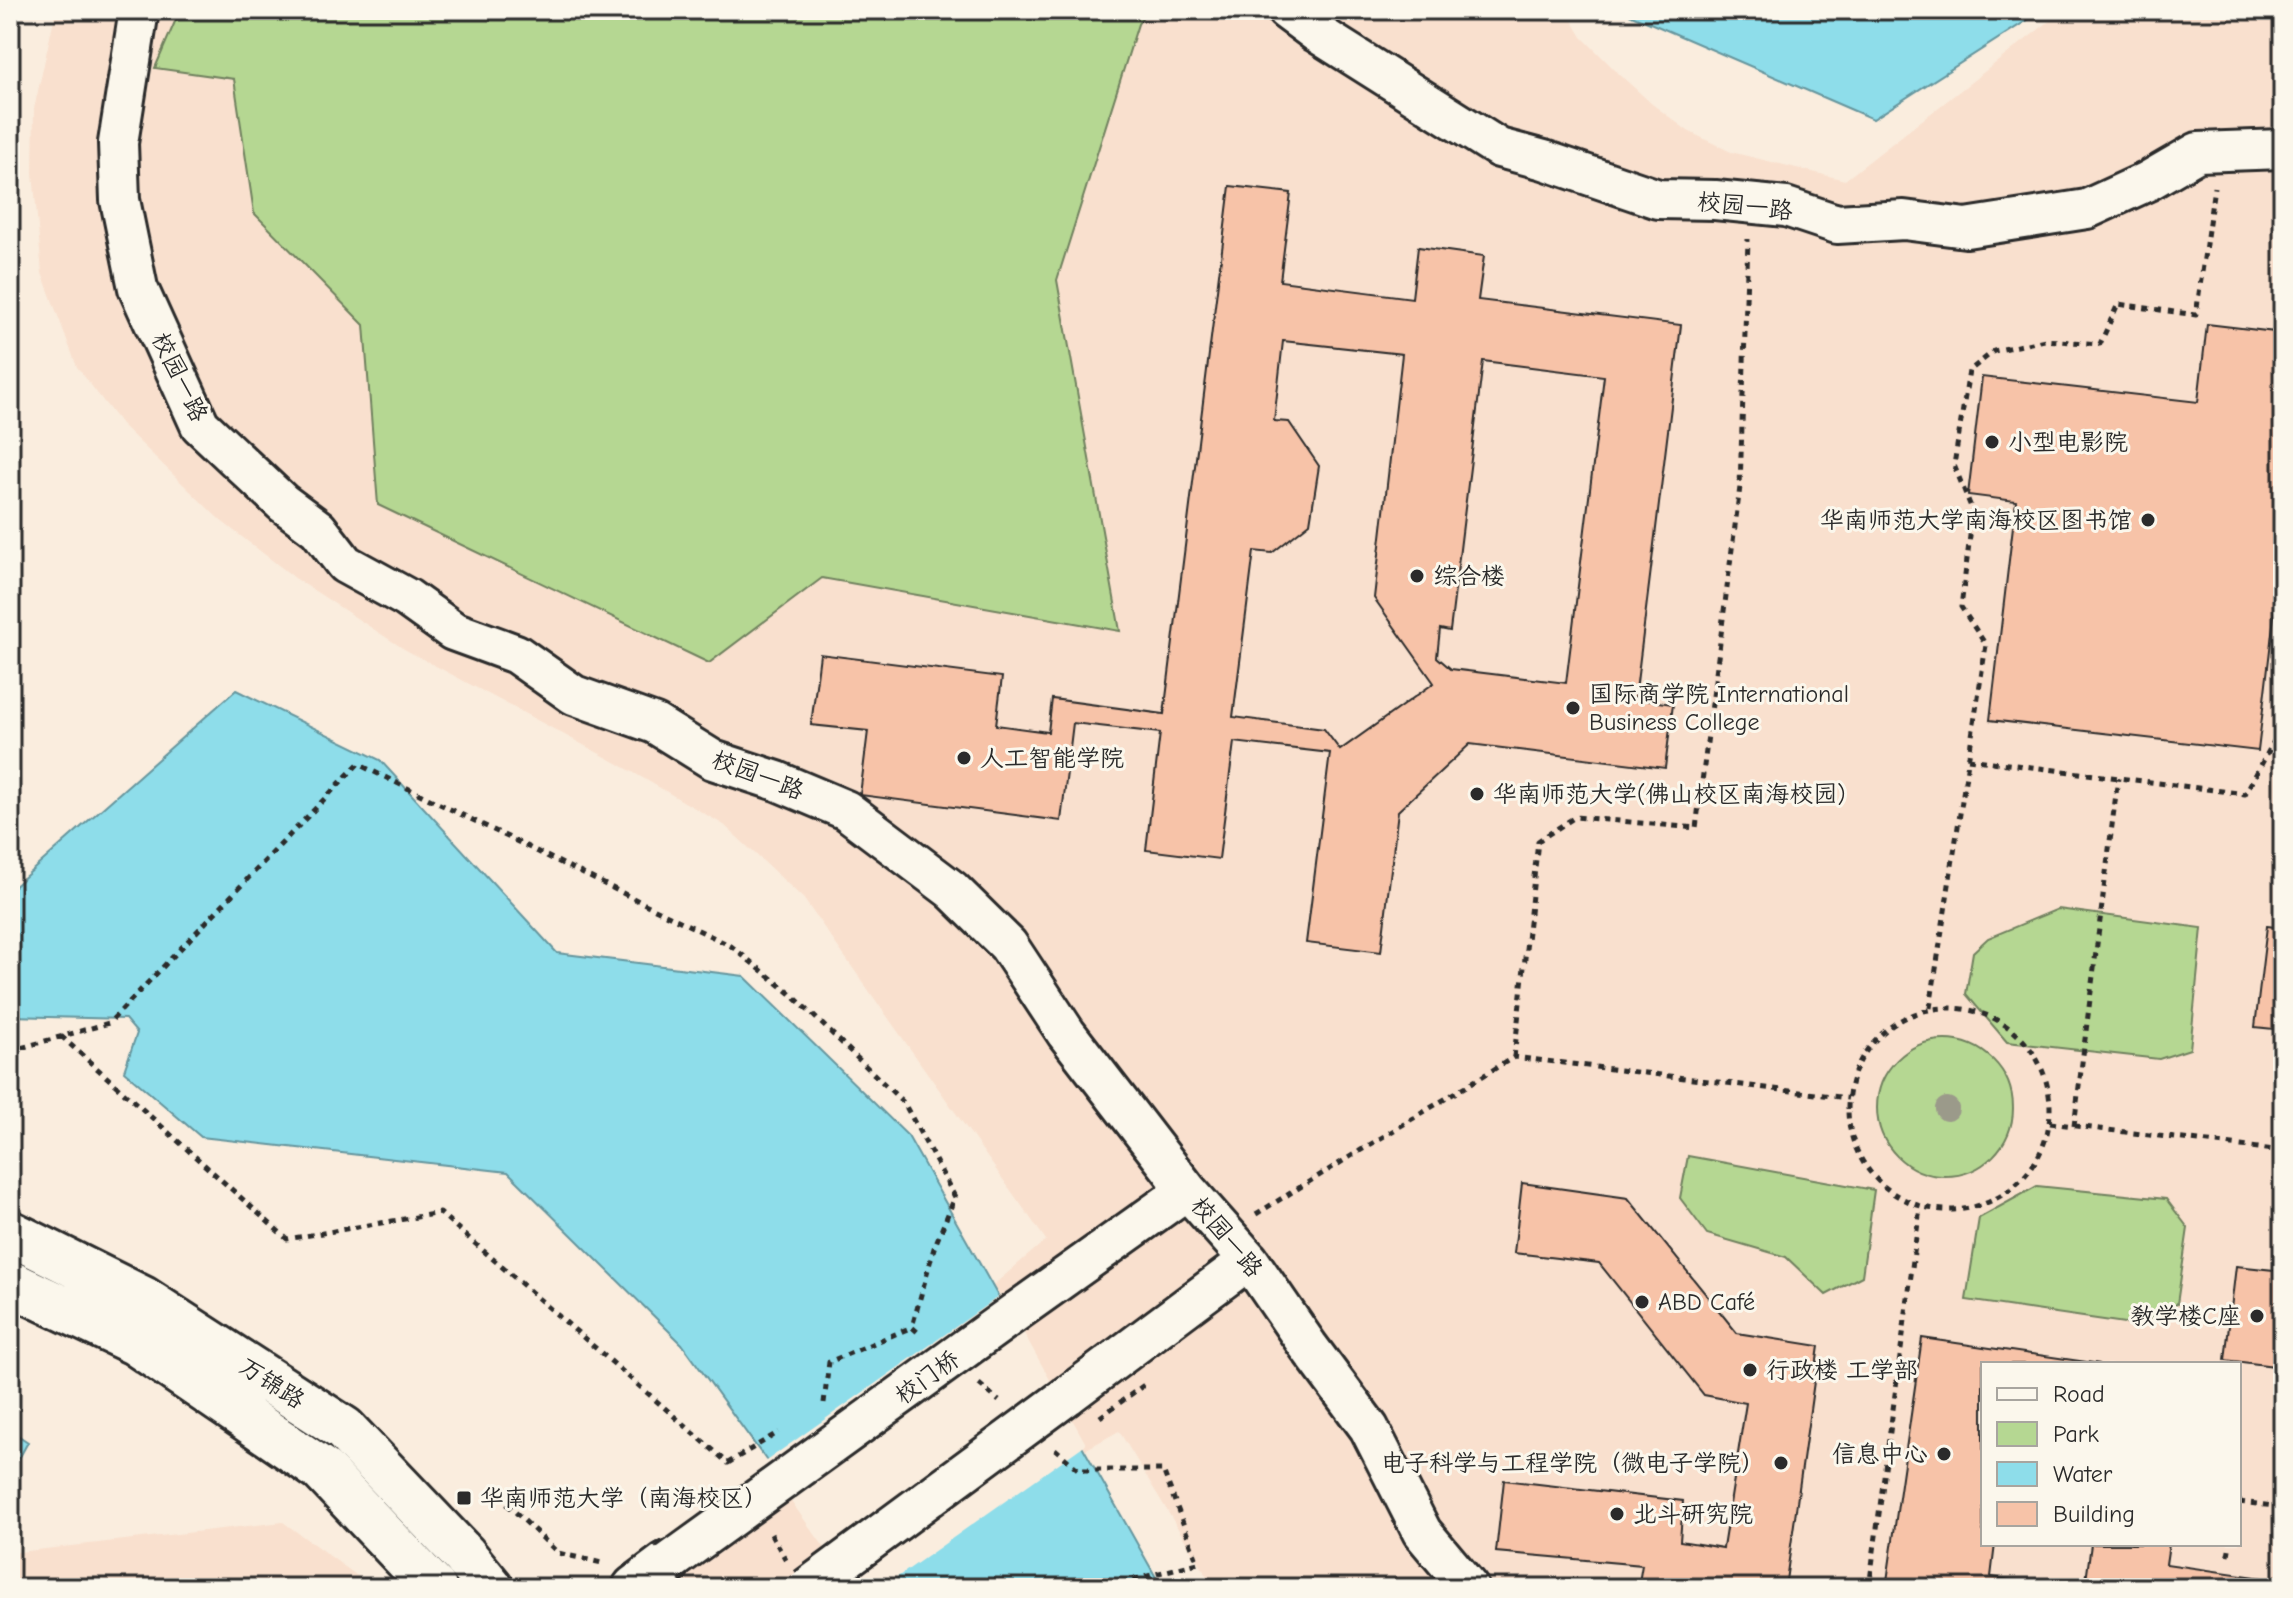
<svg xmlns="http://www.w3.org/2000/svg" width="2293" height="1598" font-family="'Comic Neue','LXGW WenKai TC',sans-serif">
<rect width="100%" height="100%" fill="#faedde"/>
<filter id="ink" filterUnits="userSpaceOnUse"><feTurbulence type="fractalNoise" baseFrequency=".0125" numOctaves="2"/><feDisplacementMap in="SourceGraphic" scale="16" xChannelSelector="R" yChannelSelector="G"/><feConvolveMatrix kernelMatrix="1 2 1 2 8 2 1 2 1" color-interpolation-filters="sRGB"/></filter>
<g filter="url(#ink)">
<path fill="#f9e0ce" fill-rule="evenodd" d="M56 10H1566L1582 37 1618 73 1652 104 1688 131 1731 152 1845 180 2051 20 2070 10H2283V1588H1214L1119 1431 836 1588H683L667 1564 1046 1240 803 898 724 825 617 763 404 649 295 578 220 520 121 424 77 367 42 273 33 172 34 109ZM1983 1364H2239V1544H1983Z
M283 1522 374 1588H10V1553Z"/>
<path fill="#b5d792" stroke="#70815e" stroke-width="2" d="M180 10H1147L1138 24 1057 280 1120 631 822 578 709 663 378 505 364 325 254 213 234 79 155 68Z
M2058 909 2202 928 2190 1049 2159 1059 2007 1042 1966 994 1973 952 1988 938Z
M1877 1108a68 68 0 1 1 136 0a68 68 0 1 1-136 0Z
M1688 1156 1874 1190 1862 1276 1826 1295 1786 1257 1707 1234 1680 1198Z
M2037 1186 2166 1199 2188 1228 2177 1304 2138 1325 1966 1300 1979 1218Z"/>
<path fill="#8eddea" stroke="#66969e" stroke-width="2" d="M1620 10H2043L1873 119Z
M236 690 380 760 557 953 744 976 908 1136 1162 1588H859L682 1344 508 1172 201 1137 124 1071 137 1033 125 1019 10 1016V890Z
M10 1430 28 1442 10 1475Z"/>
<path fill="#faedde" d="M1002 1294 1086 1444 882 1588H854L763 1463Z"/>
<path fill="#f7c3a8" stroke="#2b2b2b" stroke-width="2" fill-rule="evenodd" d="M1230 186 1291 193 1280 281 1412 298 1418 247 1484 256 1478 300 1681 325 1635 699 1673 704 1665 768 1470 744 1398 811 1381 952 1306 943 1330 753 1234 742 1219 859 1146 850 1160 733 1073 723 1061 821 860 795 868 731 811 725 820 654 1002 677 996 725 1048 732 1052 699 1164 714ZM1283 341 1402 354 1374 598 1434 683 1340 750 1324 729 1233 717 1254 551 1272 553 1310 523 1319 466 1289 422 1274 421ZM1483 361 1604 376 1566 683 1451 669 1437 657 1440 629 1450 631Z
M2207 324 2283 333V540L2258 751 1990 720 2016 501 1968 495 1982 377 2198 402Z
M2267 926 2283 928V1030L2255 1027Z
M1522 1183 1628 1198 1737 1333 1819 1346 1785 1588H1638L1642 1565 1496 1552 1504 1480 1683 1501 1680 1541 1723 1548 1746 1403 1704 1395 1599 1263 1514 1253Z
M2236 1266 2283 1271V1367L2225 1360Z
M1922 1338 2100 1364H1983V1544H1995L1991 1577 2066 1588H1886Z
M2091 1544H2169L2166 1564 2277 1580 2276 1588H2085Z"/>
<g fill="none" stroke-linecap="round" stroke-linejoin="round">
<g stroke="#2b2b2b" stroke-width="44">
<path id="street" d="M139 10 118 143 120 200 138 288 200 425 283 503 318 529 345 564 407 598 453 631 516 654 574 695 655 724 713 760 777 781 846 810 952 890 1008 945 1066 1033 1187 1190 1249 1260 1308 1346 1369 1428 1422 1532 1469 1588
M1286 10 1317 33 1499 148 1544 160 1658 199 1715 200 1786 207 1837 224 1904 220 1966 228 2087 209 2148 181 2198 152 2283 149
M1017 1311 1187 1190
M1067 1396 1249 1260"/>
</g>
<g stroke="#2b2b2b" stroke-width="50">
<path id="secondary" d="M10 1233 143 1299 344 1429 464 1555 491 1588
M10 1283 136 1343 322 1470 434 1588
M635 1588 667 1564"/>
</g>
<path stroke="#2b2b2b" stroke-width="5" stroke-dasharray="6 6" stroke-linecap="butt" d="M1968 759 2245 794 2283 725
M1848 1109a101 101 0 1 1 202 0a101 101 0 1 1-202 0Z
M1930 1008 1986 645 1961 607 1973 512 1954 465 1969 371 1994 351 2045 340 2100 344 2118 304 2196 315 2214 187
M61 1036 287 1239 440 1213 728 1463 779 1432
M10 1051 109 1023 358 764 731 946 790 993 904 1103 955 1197 934 1248 912 1327 920 1334
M1514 1057 1538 841 1575 817 1696 828 1740 487 1748 239
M2050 1123 2283 1151
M2074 1126 2118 778
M1256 1214 1514 1057 1848 1098
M979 1384 999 1401
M824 1403 829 1362 912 1327
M1055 1449 1079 1470H1163L1198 1563 1101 1588
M2239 1502 2283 1507
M507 1504 558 1553 602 1563
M771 1534 786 1560
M2228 1555 2230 1544
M1869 1588 1920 1208"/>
<use href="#street" stroke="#fbf7ec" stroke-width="38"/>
<use href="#secondary" stroke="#fbf7ec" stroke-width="44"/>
<g stroke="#2b2b2b" stroke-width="44" stroke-linecap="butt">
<path id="street-bridge" d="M667 1564 1017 1311
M807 1588 1067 1396"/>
</g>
<path stroke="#2b2b2b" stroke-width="5" stroke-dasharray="6 6" stroke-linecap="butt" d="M1100 1417 1144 1385"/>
<use href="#street-bridge" stroke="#fbf7ec" stroke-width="38"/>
</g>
<circle fill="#9b9a8a" cx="1947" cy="1109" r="12"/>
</g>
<g fill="#2b2b2b" stroke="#fbf7ec" stroke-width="3">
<circle cx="1992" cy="442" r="8"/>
<circle cx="2148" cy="520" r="8"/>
<circle cx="1417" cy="576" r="8"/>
<circle cx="1573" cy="708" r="8"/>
<circle cx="964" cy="758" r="8"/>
<circle cx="1477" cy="794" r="8"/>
<circle cx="1642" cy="1302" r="8"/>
<circle cx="2257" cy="1316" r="8"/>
<circle cx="1750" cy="1370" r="8"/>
<circle cx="1944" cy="1454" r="8"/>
<circle cx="1781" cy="1463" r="8"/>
<rect x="456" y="1490" width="16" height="16" rx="4"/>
<circle cx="1617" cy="1514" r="8"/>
</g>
<g text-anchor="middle" stroke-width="6" stroke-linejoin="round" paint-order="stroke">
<g font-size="24" fill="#2b2b2b" stroke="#fbf7ec">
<text transform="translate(1745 206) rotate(6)" y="8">校园一路</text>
<text transform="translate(180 377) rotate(64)" y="8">校园一路</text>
<text transform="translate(758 775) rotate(21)" y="8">校园一路</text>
<text transform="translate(1227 1237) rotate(50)" y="8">校园一路</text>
<text transform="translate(927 1377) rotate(-36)" y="8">校门桥</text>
<text transform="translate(272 1383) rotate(33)" y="8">万锦路</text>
</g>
<g font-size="24" fill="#2b2b2b" stroke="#fbf7ec" text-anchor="start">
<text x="2008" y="450">小型电影院</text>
<text x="2132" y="528" text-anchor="end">华南师范大学南海校区图书馆</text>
<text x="1433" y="584">综合楼</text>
<text x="1589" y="702">国际商学院 International<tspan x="1589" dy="28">Business College</tspan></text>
<text x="980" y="766">人工智能学院</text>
<text x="1493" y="802">华南师范大学(佛山校区南海校园)</text>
<text x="1658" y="1310">ABD Café</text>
<text x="2241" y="1324" text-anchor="end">教学楼C座</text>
<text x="1766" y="1378">行政楼 工学部</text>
<text x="1928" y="1462" text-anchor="end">信息中心</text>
<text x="1765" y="1471" text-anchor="end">电子科学与工程学院（微电子学院）</text>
<text x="480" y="1506">华南师范大学（南海校区）</text>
<text x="1633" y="1522">北斗研究院</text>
</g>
</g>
<rect width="2293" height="1598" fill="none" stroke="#fbf7ec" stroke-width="40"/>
<rect x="20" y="20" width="2253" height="1558" fill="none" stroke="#2b2b2b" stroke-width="3" filter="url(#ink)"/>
<rect x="1981" y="1362" width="260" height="184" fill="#fbf7ec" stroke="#a8a59f" stroke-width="2"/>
<rect x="1997" y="1388" width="40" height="12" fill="#fbf7ec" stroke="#a8a59f" stroke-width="2"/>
<text x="2053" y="1402" font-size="24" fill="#2b2b2b">Road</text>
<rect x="1997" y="1422" width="40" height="24" fill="#b5d792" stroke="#a8a59f" stroke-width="2"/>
<text x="2053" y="1442" font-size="24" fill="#2b2b2b">Park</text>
<rect x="1997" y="1462" width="40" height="24" fill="#8eddea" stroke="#a8a59f" stroke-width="2"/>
<text x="2053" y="1482" font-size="24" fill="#2b2b2b">Water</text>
<rect x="1997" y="1502" width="40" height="24" fill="#f7c3a8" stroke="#a8a59f" stroke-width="2"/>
<text x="2053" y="1522" font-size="24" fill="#2b2b2b">Building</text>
</svg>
